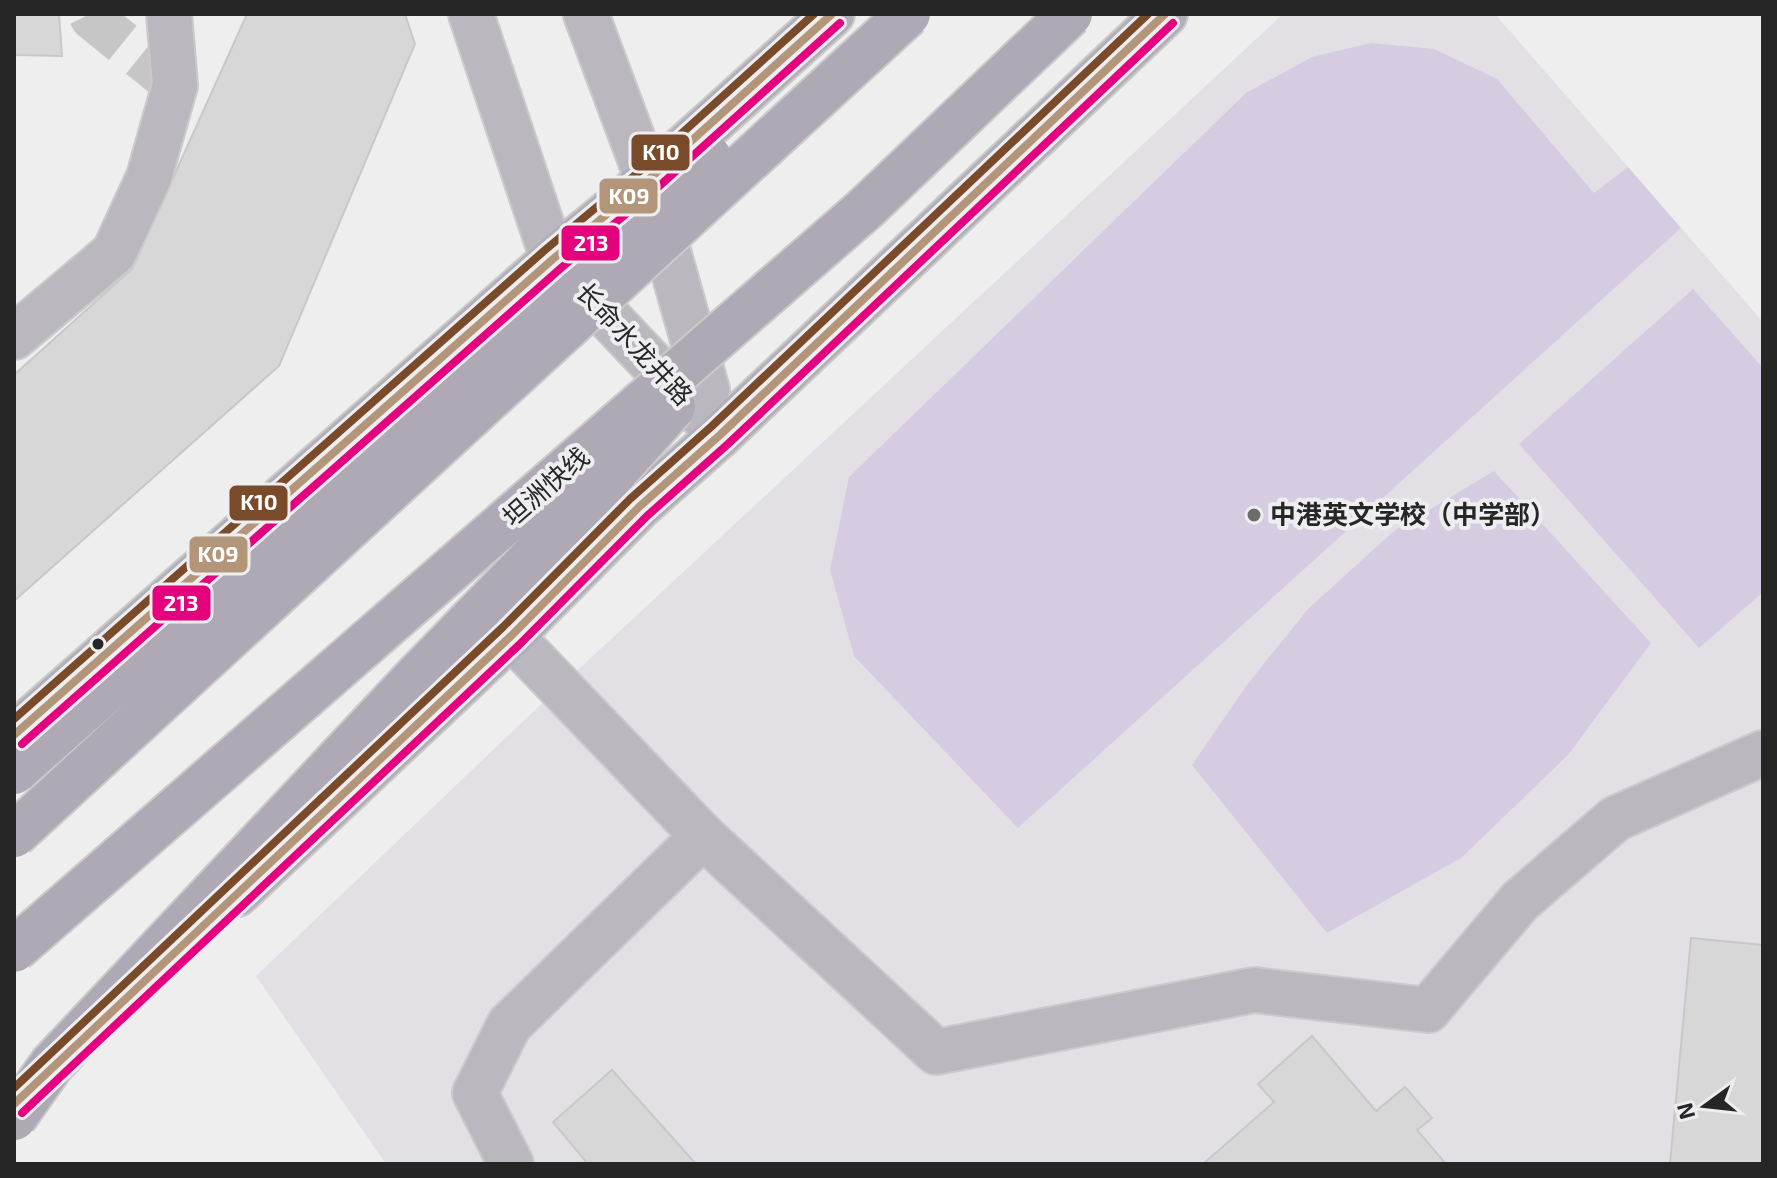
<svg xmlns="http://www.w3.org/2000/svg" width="1777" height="1178" font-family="'Exo 2','Noto Sans SC',sans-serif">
<rect width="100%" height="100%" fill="#eeeeef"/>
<path fill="#e2dfe5" d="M1283 14H1495L1763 322V1164H386L256 976 536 709Z"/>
<path fill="#d6cce2" d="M1371 43 1434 49 1497 79 1594 193 1628 167 1681 228 1018 828 854 656 830 570 849 477 1246 93 1312 57Z
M1693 289 1763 368V592L1699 648 1519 444Z
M1494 471 1651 643 1568 755 1461 858 1327 933 1192 765 1247 685 1308 609 1394 531Z"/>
<path fill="#d7d7d7" stroke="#c8c8c8" stroke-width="2" d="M14 14H59L62 56 14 55Z
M247 14H405L415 44 279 366 14 601V375L132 269Z
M1691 938 1763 945V1164H1670Z
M1312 1036 1376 1111 1405 1087 1432 1118 1417 1130 1446 1164H1203L1274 1102 1258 1084Z
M612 1070 696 1164H588L553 1122Z"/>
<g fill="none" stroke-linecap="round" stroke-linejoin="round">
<path stroke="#c6c6c7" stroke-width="44" stroke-dasharray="44 22" stroke-linecap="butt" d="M90 14 92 18 175 85"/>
<g stroke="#cacacb" stroke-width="48">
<path id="minor" d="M471 14 553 259 720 435
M586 14 648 180 707 390
M14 337 114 253 149 177 175 85 169 14
M703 836 936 1052 1254 990 1428 1010 1520 901 1615 819 1763 753
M511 1164 475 1093 509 1025 703 836 511 636"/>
</g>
<g stroke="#cacacb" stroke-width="48">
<path id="major" d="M14 735 553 259 648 180 832 14
M237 894 511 636 639 507 720 435 1165 14"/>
</g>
<use href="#minor" stroke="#bbb7bf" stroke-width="44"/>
<use href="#major" stroke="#b3afb9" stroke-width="44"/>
<g stroke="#cacacb" stroke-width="48" stroke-linecap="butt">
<path id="highway-bridge" d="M14 772 709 157
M14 835 908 14
M14 950 865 209 1070 14
M14 1118 52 1064 416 677 606 482 673 407"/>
</g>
<use href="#highway-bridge" stroke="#aea9b4" stroke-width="44"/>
<g stroke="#eeedf0" stroke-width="14">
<path id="bus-1" d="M14 735 553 259 648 180 832 14
M14 1104 511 636 639 507 720 435 1165 14"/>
</g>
<g stroke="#eeedf0" stroke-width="14">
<path id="bus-2" d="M22 744 561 268 656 189 840 23
M22 1113 519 645 647 516 728 444 1173 23"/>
</g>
<g stroke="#eeedf0" stroke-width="14">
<path id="bus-3" d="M14 719 545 250 640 171 814 14
M14 1088 503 627 630 499 712 426 1148 14"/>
</g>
<use href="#bus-1" stroke="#b39679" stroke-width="8"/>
<use href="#bus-2" stroke="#e5007d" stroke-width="8"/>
<use href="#bus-3" stroke="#7a4b2a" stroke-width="8"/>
</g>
<circle fill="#6d6c6d" stroke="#eeedf0" stroke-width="3" cx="1254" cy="515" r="8"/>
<circle fill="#272627" stroke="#eeedf0" stroke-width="3" cx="98" cy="644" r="7"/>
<g text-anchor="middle" stroke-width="8" stroke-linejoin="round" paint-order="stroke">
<g font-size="26" fill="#272627" stroke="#eeedf0">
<text transform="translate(634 344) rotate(47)" y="9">长命水龙井路</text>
<text transform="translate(546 487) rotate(-41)" y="9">坦洲快线</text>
</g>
<g font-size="26" font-weight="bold" fill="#272627" stroke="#eeedf0" text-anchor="start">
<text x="1270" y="524">中港英文学校（中学部）</text>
</g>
</g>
<g stroke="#eeedf0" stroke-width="3">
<rect x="630" y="133" width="61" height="39" rx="8" fill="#7a4b2a"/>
<rect x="598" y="177" width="61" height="38" rx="8" fill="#b39679"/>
<rect x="560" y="224" width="61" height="38" rx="8" fill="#e5007d"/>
<rect x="228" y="484" width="61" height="38" rx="8" fill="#7a4b2a"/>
<rect x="188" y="535" width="61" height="39" rx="8" fill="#b39679"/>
<rect x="151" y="584" width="61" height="38" rx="8" fill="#e5007d"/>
</g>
<g font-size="22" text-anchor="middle" font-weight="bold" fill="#fff">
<text x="661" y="160">K10</text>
<text x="629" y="204">K09</text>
<text x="591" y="251">213</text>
<text x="259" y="510">K10</text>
<text x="218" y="562">K09</text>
<text x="181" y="611">213</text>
</g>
<rect width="1777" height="1178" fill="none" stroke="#272627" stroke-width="32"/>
<g transform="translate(1705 1106) rotate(255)" stroke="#eeedf0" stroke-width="6" paint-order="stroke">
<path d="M0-6L14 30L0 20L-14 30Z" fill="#272627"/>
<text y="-12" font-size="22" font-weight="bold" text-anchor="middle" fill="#272627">N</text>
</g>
</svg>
